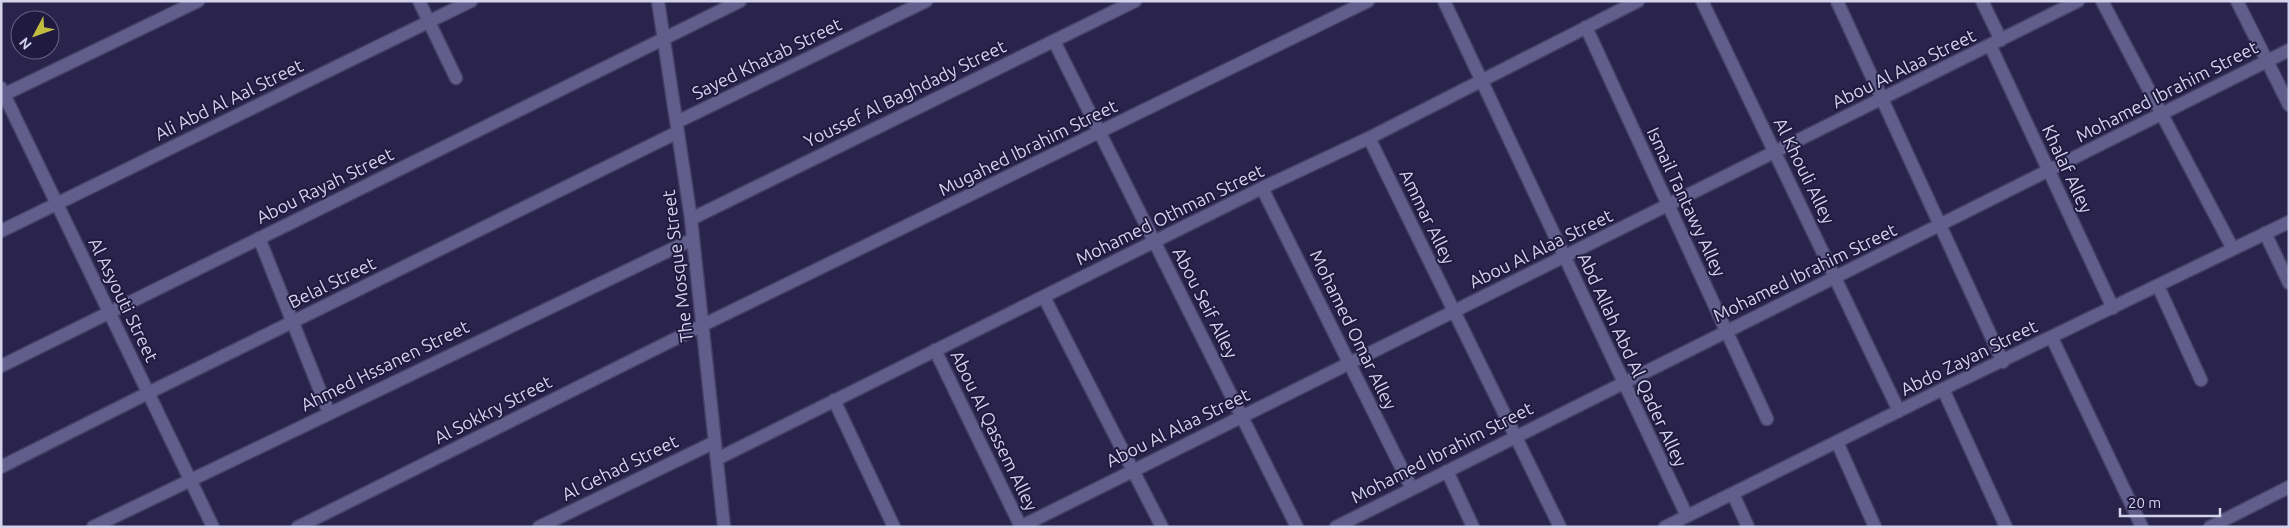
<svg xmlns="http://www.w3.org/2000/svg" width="2290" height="528" font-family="Ubuntu,sans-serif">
<rect width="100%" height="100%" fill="#2a244c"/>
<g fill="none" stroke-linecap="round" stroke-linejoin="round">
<g stroke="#454066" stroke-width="15">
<path id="minor" d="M419 1 456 78
M658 1 691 219 724 527
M1444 1 1687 516
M1702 1 1899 411
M1837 1 2003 362
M1982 1 2001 40
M2102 1 2233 249
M2237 1 2289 105
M1586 27 1767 419
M1054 41 1297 527
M1990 45 2113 308
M1 88 213 527
M1 96 198 1
M677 122 926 1
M1369 138 1560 527
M1262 188 1412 489
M691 219 1135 1
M1 231 471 1
M2265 233 2289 283
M259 238 329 413
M2158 286 2201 380
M1044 297 1162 527
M2052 338 2142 527
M935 350 1021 527
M1 366 740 1
M1943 389 2006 527
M834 400 894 527
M1837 442 1875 527
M717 459 1262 188 1369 138 1638 1
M1 467 148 393 678 132
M1447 471 1473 527
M1733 494 1748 527
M93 527 693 239
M298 527 703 325 1368 1
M539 527 715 442
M1020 527 2078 1
M1336 527 2289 50
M1665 527 1943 389 2289 222
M2210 527 2289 487"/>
</g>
<use href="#minor" stroke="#625e8b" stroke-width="12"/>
</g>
<g text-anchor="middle" stroke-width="4" stroke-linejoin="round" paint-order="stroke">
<g font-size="18" fill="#d4d3ec" stroke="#201a41">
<text transform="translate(767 59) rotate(-26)" y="6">Sayed Khatab Street</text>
<text transform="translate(1904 69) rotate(-26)" y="6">Abou Al Alaa Street</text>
<text transform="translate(2167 92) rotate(-27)" y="6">Mohamed Ibrahim Street</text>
<text transform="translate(905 94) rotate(-26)" y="6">Youssef Al Baghdady Street</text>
<text transform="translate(229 100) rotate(-26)" y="6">Ali Abd Al Aal Street</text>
<text transform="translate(1028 148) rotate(-26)" y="6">Mugahed Ibrahim Street</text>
<text transform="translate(2067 169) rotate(65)" y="6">Khalaf Alley</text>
<text transform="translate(1804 171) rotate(64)" y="6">Al Khouli Alley</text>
<text transform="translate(325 186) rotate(-26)" y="6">Abou Rayah Street</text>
<text transform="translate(1686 202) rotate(65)" y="6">Ismail Tantawy Alley</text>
<text transform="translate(1170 215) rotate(-26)" y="6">Mohamed Othman Street</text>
<text transform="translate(1427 217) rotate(64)" y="6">Ammar Alley</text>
<text transform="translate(1541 249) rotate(-26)" y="6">Abou Al Alaa Street</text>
<text transform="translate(678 266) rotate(-97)" y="6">The Mosque Street</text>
<text transform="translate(1805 273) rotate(-26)" y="6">Mohamed Ibrahim Street</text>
<text transform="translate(332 283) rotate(-26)" y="6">Belal Street</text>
<text transform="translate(123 300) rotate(64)" y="6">Al Asyouti Street</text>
<text transform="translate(1205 303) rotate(63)" y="6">Abou Seif Alley</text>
<text transform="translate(1353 330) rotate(64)" y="6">Mohamed Omar Alley</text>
<text transform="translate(1969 358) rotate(-26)" y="6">Abdo Zayan Street</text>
<text transform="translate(1632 360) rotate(65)" y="6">Abd Allah Abd Al Qader Alley</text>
<text transform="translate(385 366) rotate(-26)" y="6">Ahmed Hssanen Street</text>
<text transform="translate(493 410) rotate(-27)" y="6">Al Sokkry Street</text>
<text transform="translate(1178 428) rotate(-26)" y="6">Abou Al Alaa Street</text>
<text transform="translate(994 431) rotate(64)" y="6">Abou Al Qassem Alley</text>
<text transform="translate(1442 453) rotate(-27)" y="6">Mohamed Ibrahim Street</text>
<text transform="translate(620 468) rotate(-26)" y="6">Al Gehad Street</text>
</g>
</g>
<rect width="2290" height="528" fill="none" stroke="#d4d3ec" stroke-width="5"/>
<g transform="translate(35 35) rotate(229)"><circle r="24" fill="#201a41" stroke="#686485"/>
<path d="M0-4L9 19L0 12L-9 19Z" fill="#c1bd3f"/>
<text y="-8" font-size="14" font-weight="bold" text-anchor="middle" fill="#d4d3ec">N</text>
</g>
<path d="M2120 508v8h100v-8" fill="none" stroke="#d4d3ec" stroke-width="2.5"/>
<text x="2128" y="508" font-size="15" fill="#d4d3ec" stroke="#201a41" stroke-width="4" paint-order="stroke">20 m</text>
</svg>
